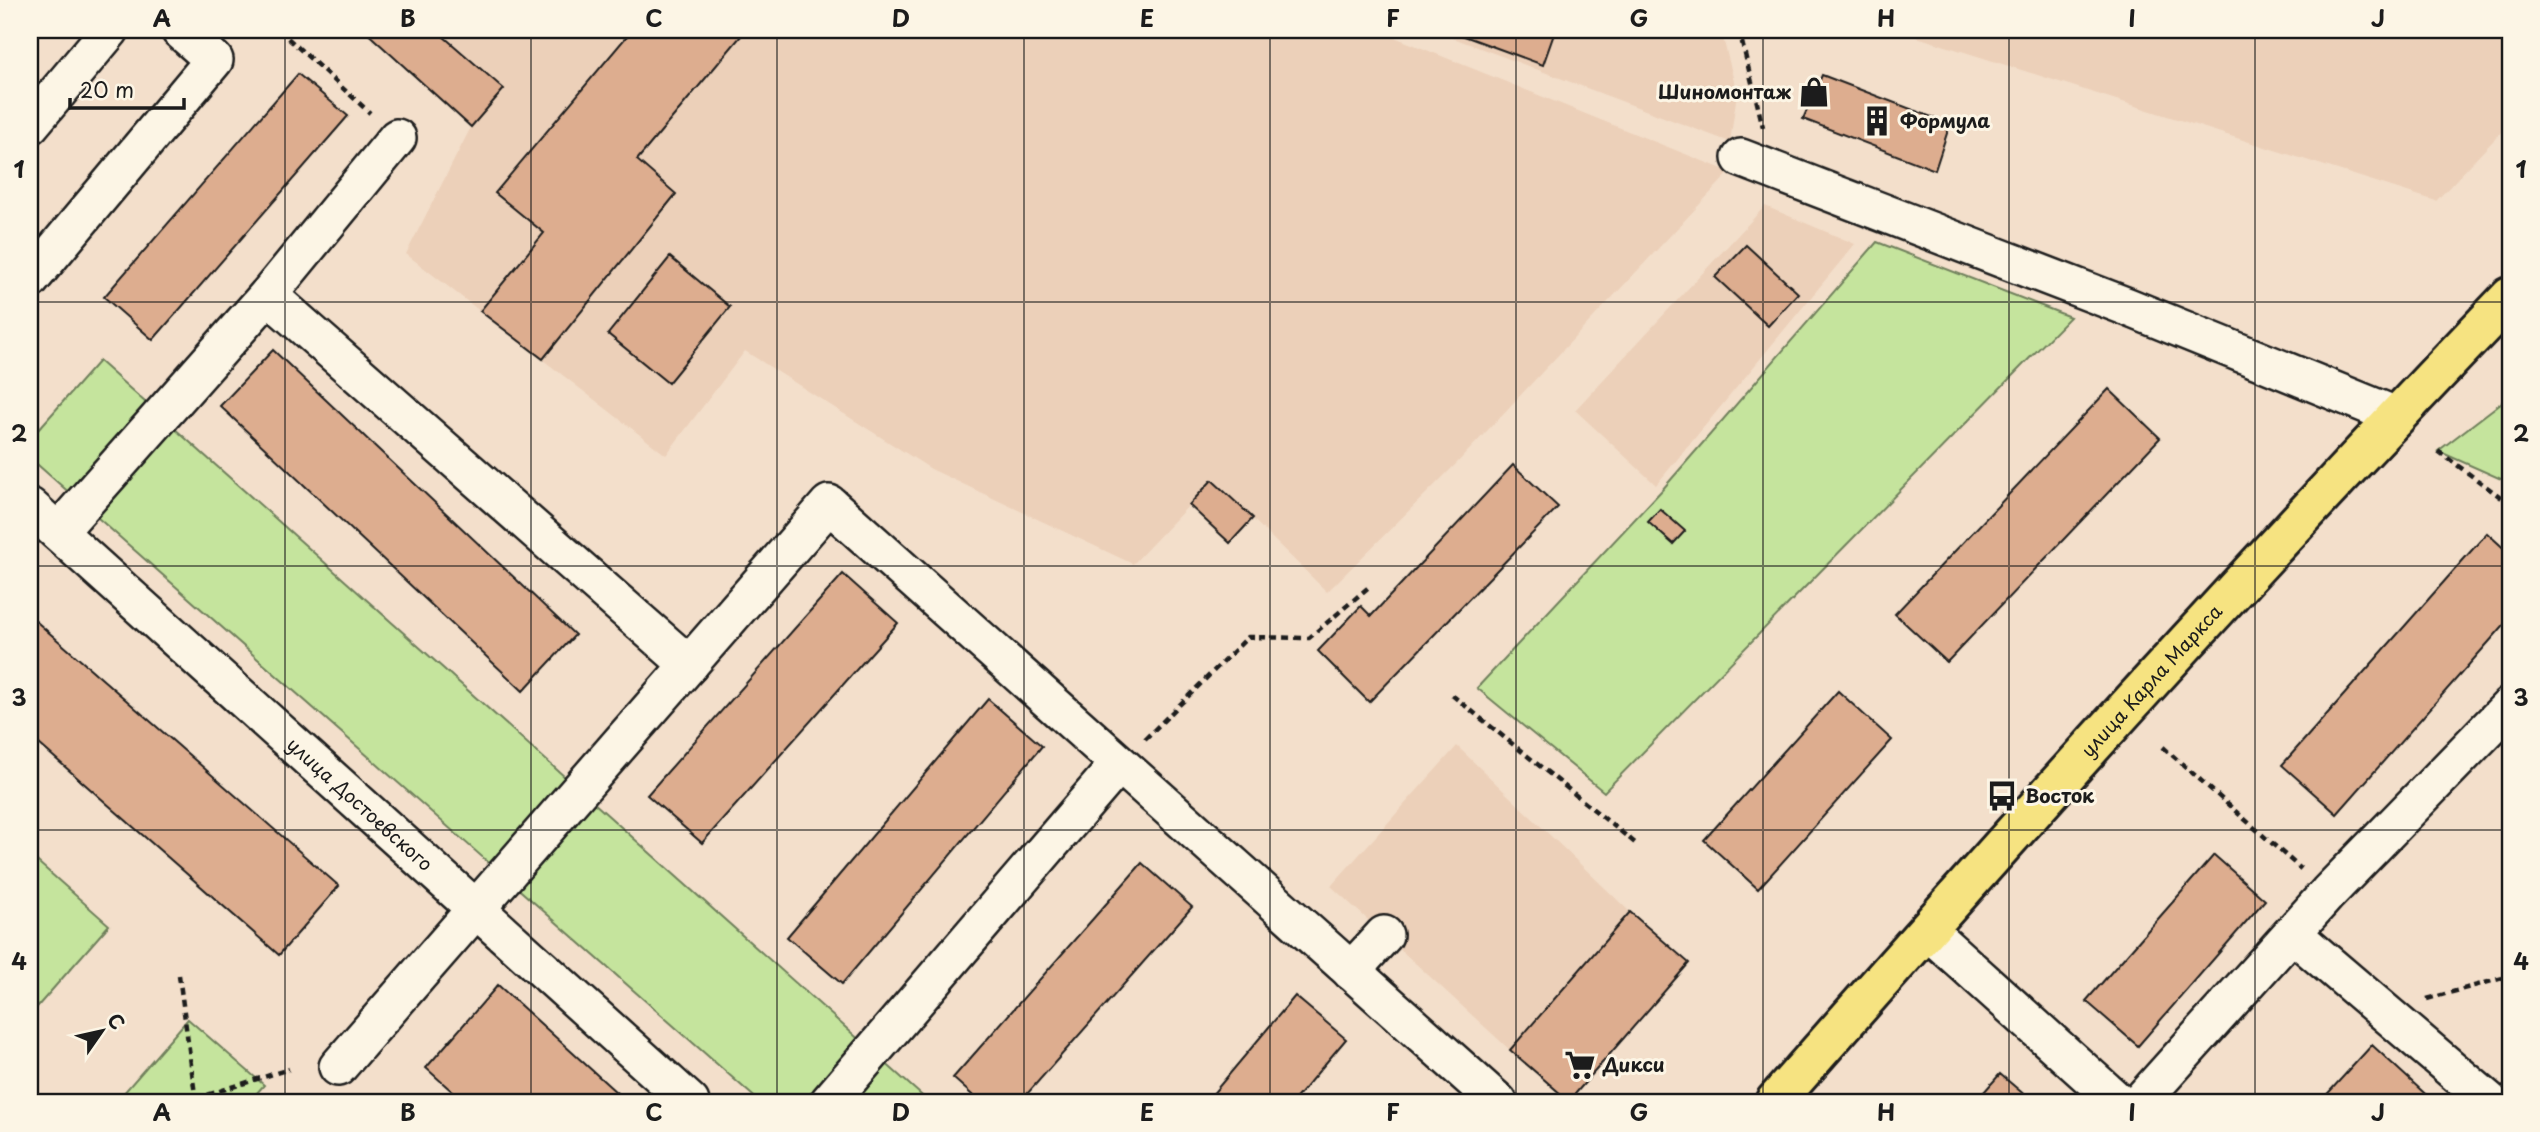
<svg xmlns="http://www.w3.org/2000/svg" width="2540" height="1132" font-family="'Playpen Sans',sans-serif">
<rect width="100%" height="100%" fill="#f3dfcb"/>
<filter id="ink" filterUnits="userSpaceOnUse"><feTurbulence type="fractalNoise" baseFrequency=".0143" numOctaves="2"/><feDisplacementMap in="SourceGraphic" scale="14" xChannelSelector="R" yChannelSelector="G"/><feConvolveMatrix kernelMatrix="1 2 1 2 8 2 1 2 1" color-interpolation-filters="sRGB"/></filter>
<g filter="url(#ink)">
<path fill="#ecd0b9" d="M364 30H1377L1730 172 1455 465 1327 592 1213 480 1133 564 931 469 745 351 666 455 406 254 471 127Z
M1432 30H1721L1737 93 1730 142Z
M1905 30H2510V123L2436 201 1917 37Z
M1765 206 1855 244 1656 485 1575 410Z
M1457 746 1630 912 1510 1050 1331 886Z"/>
<path fill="#c5e49d" stroke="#70805c" stroke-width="2" d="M1877 242 2070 317 1604 792 1477 688 1662 490Z
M99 361 929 1102H760L30 458V439Z
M2510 396V483L2438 451Z
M30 855 109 925 30 1015Z
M188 1019 264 1085 249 1102H116Z"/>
<path fill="#ddad8f" stroke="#1c1c1c" stroke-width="2" d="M364 30H436L504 89 471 127Z
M632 30H746L637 160 676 194 543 359 480 311 544 233 495 193Z
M1448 30H1550L1555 31 1543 65Z
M298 74 348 116 153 340 104 297Z
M1822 75 1950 124 1935 170 1803 119Z
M1746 245 1798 293 1768 326 1715 277Z
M670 257 730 307 668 383 608 334Z
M273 350 575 635 523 691 220 406Z
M2109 389 2160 438 1947 662 1895 614Z
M1513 465 1558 507 1369 702 1318 651 1361 606 1371 616Z
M1212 480 1253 518 1230 543 1189 505Z
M1660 509 1685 531 1673 544 1648 522Z
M2487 533 2510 554V618L2337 814 2282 765Z
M843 574 898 623 702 843 647 795Z
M30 616 339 886 279 955 30 736Z
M1838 691 1892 740 1758 889 1704 840Z
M988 699 1042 746 842 984 787 937Z
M2214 855 2265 900 2138 1046 2086 1001Z
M1142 863 1192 907 1020 1102H980L953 1078Z
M1630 912 1689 963 1569 1101 1510 1050Z
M498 985 627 1102H464L426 1068Z
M1295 996 1346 1039 1293 1102H1206Z
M2372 1045 2434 1102H2320Z
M2000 1074 2033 1102H1975Z"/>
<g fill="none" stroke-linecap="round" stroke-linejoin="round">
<g stroke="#1c1c1c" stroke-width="42">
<g id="minor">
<path d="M30 125 110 30"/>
<path d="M1741 158 2128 307 2396 416"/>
<path d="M30 280 214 60 180 30"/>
<path d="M268 295 689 665"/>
<path id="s1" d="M30 507 690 1102"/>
<path d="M58 532 268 295 397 138"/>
<path d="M1928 931 2118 1102"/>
<path d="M2293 934 2490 1102"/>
<path d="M1351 971 1384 935"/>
<path d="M338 1067 829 504 1498 1102"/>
<path d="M829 1102 1119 764"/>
<path d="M2140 1102 2328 893 2510 706"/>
</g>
</g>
<g stroke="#1c1c1c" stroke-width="44">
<g id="major">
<path id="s2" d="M1775 1102C2014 829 2259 559 2510 297"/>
</g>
</g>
<path stroke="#1c1c1c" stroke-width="4.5" stroke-dasharray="7 5" stroke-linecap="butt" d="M279 30 370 113
M1739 30 1763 127
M2438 451 2510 504
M1452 695 1635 843
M1145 739 1248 637 1309 638 1370 586
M2163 747 2301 869
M179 975 196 1102
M2427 999 2510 976
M185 1102 289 1069"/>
<use href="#minor" stroke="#fcf5e5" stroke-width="37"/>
<use href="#major" stroke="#f6e381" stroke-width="38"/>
</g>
</g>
<path fill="none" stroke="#1c1c1c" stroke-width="2" stroke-opacity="0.55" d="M285 30V1102M531 30V1102M777 30V1102M1024 30V1102M1270 30V1102M1516 30V1102M1763 30V1102M2009 30V1102M2255 30V1102M30 302H2510M30 566H2510M30 830H2510"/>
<defs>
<g id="shop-bare" transform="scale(2.415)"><path d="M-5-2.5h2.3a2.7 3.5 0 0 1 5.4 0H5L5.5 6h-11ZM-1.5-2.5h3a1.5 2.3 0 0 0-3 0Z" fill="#1c1c1c" stroke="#fcf5e5" stroke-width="2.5" paint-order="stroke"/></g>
<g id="building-bare" transform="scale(2.415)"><path d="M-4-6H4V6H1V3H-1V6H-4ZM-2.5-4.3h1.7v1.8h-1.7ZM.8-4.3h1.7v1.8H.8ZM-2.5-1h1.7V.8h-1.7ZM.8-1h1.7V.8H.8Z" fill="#1c1c1c" stroke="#fcf5e5" stroke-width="2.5" paint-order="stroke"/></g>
<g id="bus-bare" transform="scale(2.415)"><path d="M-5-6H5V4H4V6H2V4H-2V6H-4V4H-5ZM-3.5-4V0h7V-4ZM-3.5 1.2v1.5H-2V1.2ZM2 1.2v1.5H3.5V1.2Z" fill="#1c1c1c" stroke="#fcf5e5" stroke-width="2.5" paint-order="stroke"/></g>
<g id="supermarket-bare" transform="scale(2.415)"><path d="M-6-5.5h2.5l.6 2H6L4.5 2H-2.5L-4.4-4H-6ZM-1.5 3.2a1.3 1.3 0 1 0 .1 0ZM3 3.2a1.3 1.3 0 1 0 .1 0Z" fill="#1c1c1c" stroke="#fcf5e5" stroke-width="2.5" paint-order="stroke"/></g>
</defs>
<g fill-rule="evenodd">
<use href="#shop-bare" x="1814" y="92"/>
<use href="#building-bare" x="1877" y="121"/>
<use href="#bus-bare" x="2002" y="796"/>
<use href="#supermarket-bare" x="1580" y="1065"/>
</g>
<g text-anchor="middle" stroke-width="6" stroke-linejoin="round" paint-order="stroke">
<g font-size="19" font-weight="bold" fill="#1c1c1c" stroke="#fcf5e5" text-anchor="start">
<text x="1791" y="99" text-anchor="end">Шиномонтаж</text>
<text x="1900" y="128">Формула</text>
<text x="2025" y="803">Восток</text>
<text x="1603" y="1072">Дикси</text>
</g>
<g font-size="19" fill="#1c1c1c" stroke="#fcf5e5">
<text dy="7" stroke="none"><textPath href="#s2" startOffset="565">улица Карла Маркса</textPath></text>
<text dy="7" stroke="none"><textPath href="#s1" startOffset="444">улица Достоевского</textPath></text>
</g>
</g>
<rect width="2540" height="1132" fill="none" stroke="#fcf5e5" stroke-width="77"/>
<g transform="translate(102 1031) rotate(56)" stroke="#fcf5e5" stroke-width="5" paint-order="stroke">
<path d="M0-5L12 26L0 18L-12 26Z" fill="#1c1c1c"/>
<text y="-10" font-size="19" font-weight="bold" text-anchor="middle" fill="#1c1c1c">С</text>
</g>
<path d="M70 98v10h114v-10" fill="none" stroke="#1c1c1c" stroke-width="3.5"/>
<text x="80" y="98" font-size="21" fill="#1c1c1c" stroke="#fcf5e5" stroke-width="5" paint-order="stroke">20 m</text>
<rect x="38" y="38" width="2464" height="1056" fill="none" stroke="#1c1c1c" stroke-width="2.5"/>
<g font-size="23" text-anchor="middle" font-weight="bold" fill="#1c1c1c">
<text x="162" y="27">A</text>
<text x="408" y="27">B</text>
<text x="654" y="27">C</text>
<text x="901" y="27">D</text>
<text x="1147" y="27">E</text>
<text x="1393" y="27">F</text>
<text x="1639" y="27">G</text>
<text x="1886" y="27">H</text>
<text x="2132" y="27">I</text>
<text x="2378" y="27">J</text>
<text x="19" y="178">1</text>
<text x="2521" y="178">1</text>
<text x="19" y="442">2</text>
<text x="2521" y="442">2</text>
<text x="19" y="706">3</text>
<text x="2521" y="706">3</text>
<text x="19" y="970">4</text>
<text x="2521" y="970">4</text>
<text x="162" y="1121">A</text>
<text x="408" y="1121">B</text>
<text x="654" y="1121">C</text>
<text x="901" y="1121">D</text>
<text x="1147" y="1121">E</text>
<text x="1393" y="1121">F</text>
<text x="1639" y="1121">G</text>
<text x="1886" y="1121">H</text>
<text x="2132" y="1121">I</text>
<text x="2378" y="1121">J</text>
</g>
</svg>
